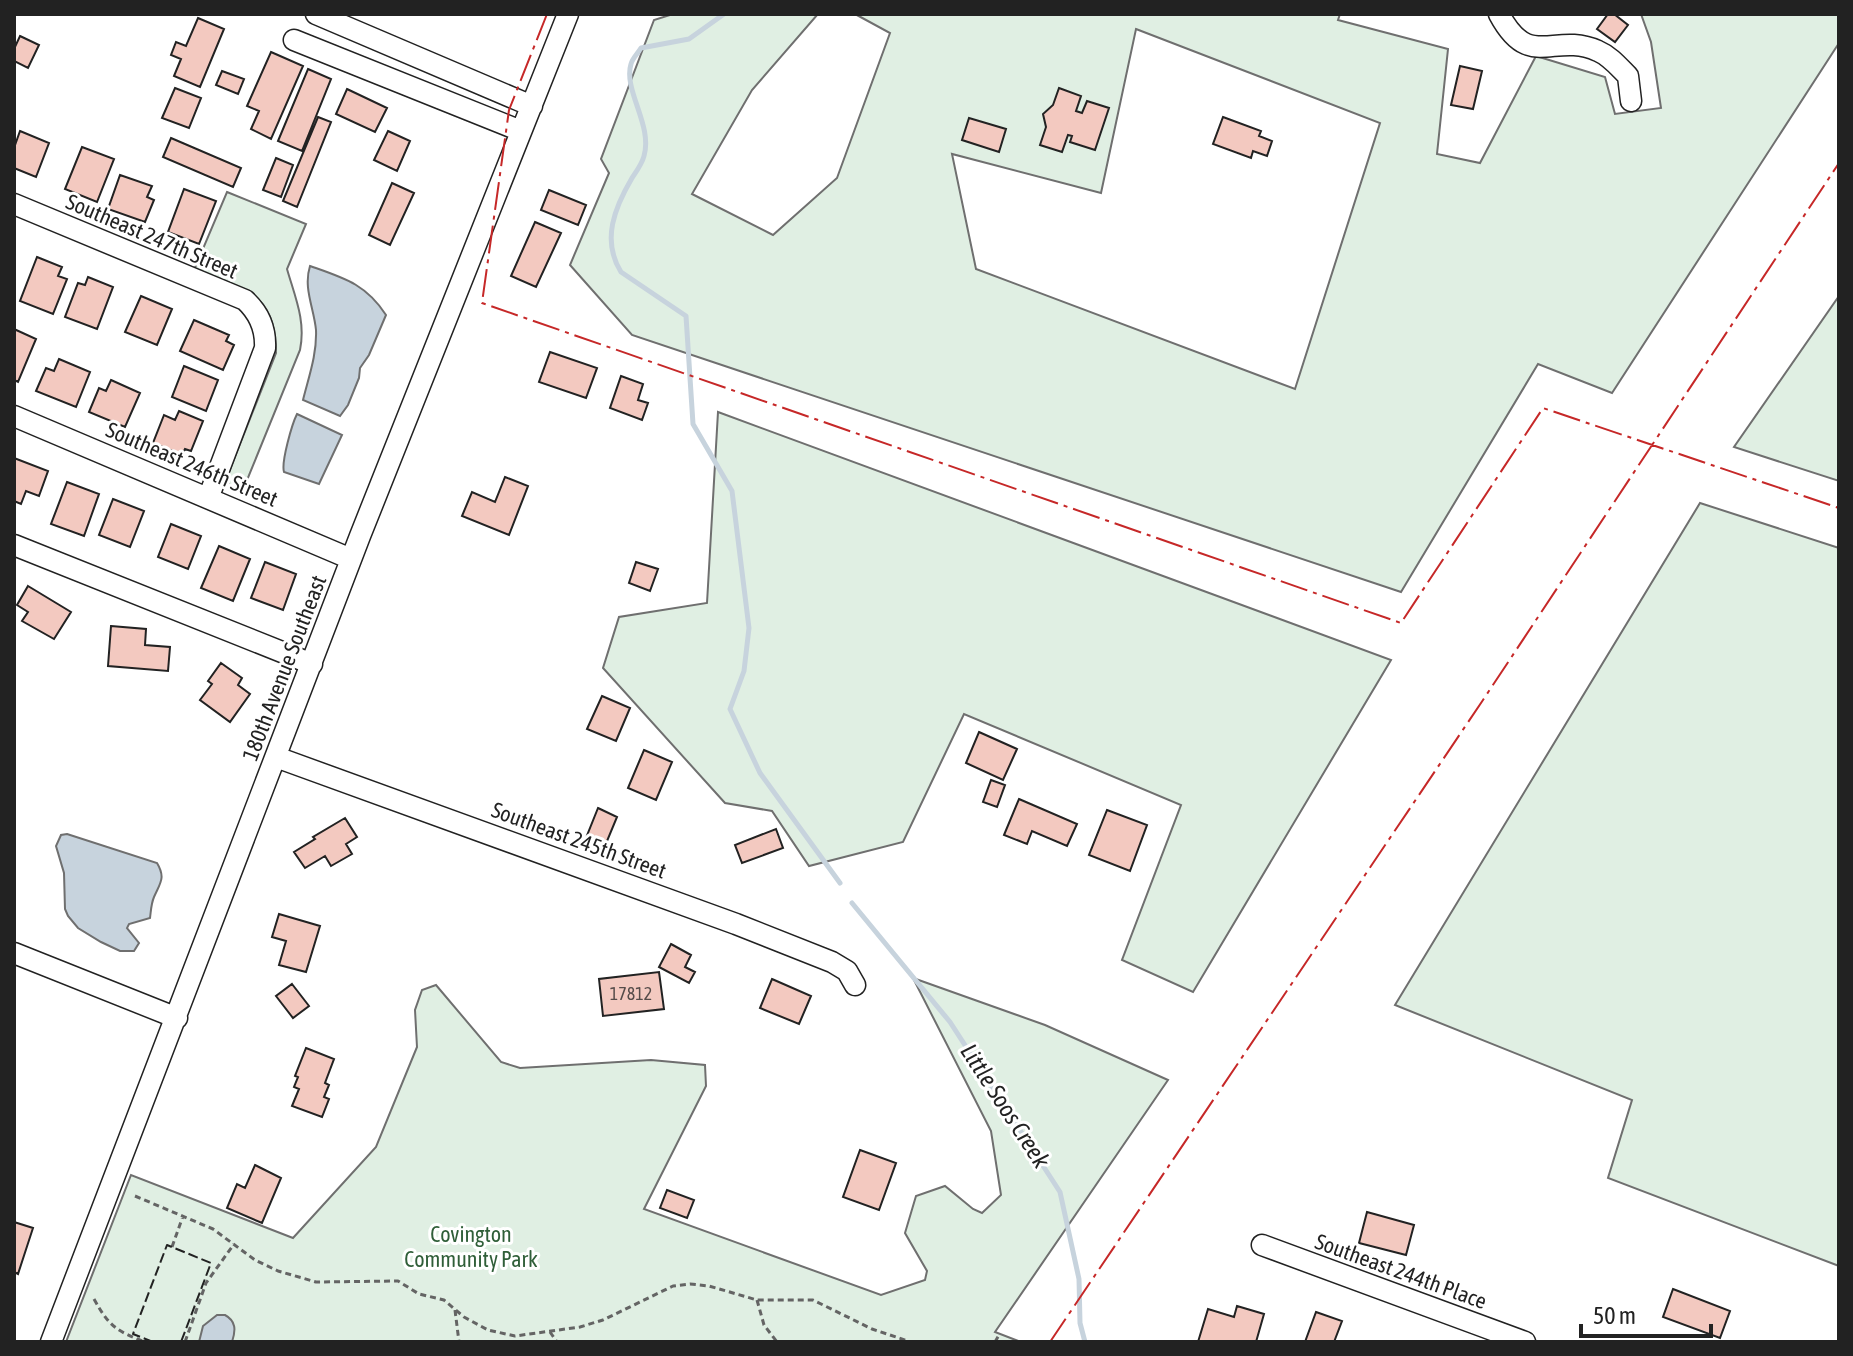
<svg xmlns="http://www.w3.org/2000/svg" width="1853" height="1356" font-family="'Asap Condensed',sans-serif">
<rect width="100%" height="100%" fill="#fff"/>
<path fill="#e0efe3" stroke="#6f6f6f" stroke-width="2" fill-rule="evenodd" d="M673 14H818L752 90 692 194 773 235 837 178 890 33 855 14H1340L1338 20 1448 49 1437 154 1480 163 1536 56 1605 77 1615 114 1661 108 1651 42 1641 14H1839V43L1612 393 1538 364 1401 592 632 335 570 265 609 173 601 159 654 20ZM1136 29 1380 123 1295 389 976 269 952 154 1101 193Z
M227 192 306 224 287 269C295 297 306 321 300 350L243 490 228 484 229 472 276 353C276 291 243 289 194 270Z
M1839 296V481L1734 447Z
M718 412 1391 660 1193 992 1122 960 1181 805 964 714 903 842 809 866 772 811 725 803 603 668 619 617 707 603Z
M1700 503 1839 548V1266L1608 1178 1632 1100 1395 1005Z
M913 978 1045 1025 1168 1080 995 1332 1021 1342H66L131 1175 293 1238 376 1147 417 1047 415 1010 422 990 436 985 501 1062 520 1068 651 1060 705 1065 706 1086 644 1209 881 1295 925 1280 927 1271 905 1233 916 1196 945 1186 973 1209 982 1213 1001 1195 991 1131Z"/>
<path fill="#c7d3dd" stroke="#6f6f6f" stroke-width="2" d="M310 266C344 278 366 284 386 315L369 355 360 368 359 378 348 405 340 416 303 400C309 376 317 354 316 330 314 308 303 288 310 266Z
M297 414 342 435 319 484 284 472C281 462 292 424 297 414Z
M67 834 157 863C166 878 160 883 154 897 151 904 151 911 150 918L129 924 127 928 139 943 134 951H120L101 942 78 928 68 916 65 909 64 873 56 846 61 835Z
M217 1315H225C236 1321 236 1330 232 1342H199L203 1326Z"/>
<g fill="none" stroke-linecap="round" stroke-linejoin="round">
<path stroke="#c7d3dd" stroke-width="5" d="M724 14 689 39 641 48C638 53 632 59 631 64 623 90 653 125 644 156 642 164 636 172 632 178 615 207 601 240 621 272L686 316 693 424 732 491 749 628 744 671 730 709 760 773 840 883
M852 903 950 1022 1060 1192 1079 1279 1080 1323 1085 1342"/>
</g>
<path fill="#f3c9c0" stroke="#222" stroke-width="2" d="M1608 14H1614L1628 25 1615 42 1597 29Z
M198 18 224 29 200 87 174 76 181 59 171 55 176 42 186 46Z
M20 36 39 45 28 68 14 61V49Z
M271 52 303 66 271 139 251 129 259 111 247 106Z
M1460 66 1482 71 1473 109 1451 105Z
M308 69 331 79 302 151 278 141Z
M222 71 244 79 238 94 216 85Z
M175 88 201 98 189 128 162 118Z
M1059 88 1081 96 1076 111 1082 113 1087 101 1109 108 1095 150 1070 142 1072 136 1068 135 1062 152 1040 145 1046 127 1043 114 1053 105Z
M347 89 387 108 375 132 336 114Z
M318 117 331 122 297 207 283 201Z
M1223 117 1261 131 1259 136 1272 141 1267 156 1253 151 1251 158 1213 144Z
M969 118 1006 129 999 152 962 140Z
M20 131 49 143 36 177 14 168V148Z
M388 131 410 141 397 171 374 160Z
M171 138 241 168 233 187 163 157Z
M82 147 114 159 97 202 65 189Z
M276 158 293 165 281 197 263 190Z
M120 175 152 186 147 197 154 200 145 222 108 209Z
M392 183 414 193 390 245 369 235Z
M184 189 216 201 199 244 168 232Z
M549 190 586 205 578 225 541 210Z
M535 222 561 233 536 287 511 276Z
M37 257 62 267 58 276 67 279 53 314 20 301Z
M88 277 113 287 97 329 65 317 78 283 85 285Z
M141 296 172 309 157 345 125 332Z
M194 320 229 335 226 341 234 345 223 370 180 351Z
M14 329 36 339 18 382 14 380Z
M550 352 597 368 586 398 539 382Z
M59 359 90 372 76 407 36 391 46 368 54 371Z
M184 366 218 380 206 411 172 397Z
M621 376 643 384 638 400 648 403 642 420 610 408Z
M111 380 140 393 125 427 89 412 99 388 106 391Z
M179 411 203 421 191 451 185 449 182 455 153 443 164 415 175 420Z
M14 458 48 471 39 496 26 491 21 504 14 501Z
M505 477 528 486 509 535 462 516 472 492 495 502Z
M67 482 99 494 84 536 51 524Z
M113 499 144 511 130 547 99 535Z
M171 524 201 536 188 569 158 557Z
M219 546 250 559 233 601 201 588Z
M265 562 296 574 283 610 251 598Z
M636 562 658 569 650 591 629 583Z
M28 586 71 612 54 639 22 621 28 612 17 605Z
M111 626 146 629 145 645 170 647 168 671 108 666Z
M221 663 242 678 238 685 250 694 230 722 200 700 212 684 208 681Z
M602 696 630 708 616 741 587 729Z
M979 732 1017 749 1003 780 966 763Z
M644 750 672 762 656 800 628 788Z
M991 780 1005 785 997 807 983 802Z
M1019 799 1077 824 1067 846 1032 831 1027 844 1004 835Z
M598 808 617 817 605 846 586 838Z
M1107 810 1147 825 1130 871 1089 855Z
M345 818 357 837 346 844 352 854 331 866 325 856 305 868 294 852 315 839 313 837Z
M776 829 783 848 742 863 735 845Z
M279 914 320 926 306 972 279 965 286 941 272 937Z
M671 944 691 955 685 967 695 972 689 983 659 967Z
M659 972 664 1009 603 1016 599 979Z
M772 979 811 996 799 1024 760 1008Z
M292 984 309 1006 293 1018 276 996Z
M306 1048 334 1059 325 1083 329 1085 324 1097 329 1099 322 1117 292 1106 299 1089 294 1087 298 1077 295 1076Z
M860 1150 896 1163 879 1210 843 1197Z
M255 1165 281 1178 262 1223 227 1208 237 1184 245 1188Z
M667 1190 694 1200 687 1218 660 1208Z
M1367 1212 1414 1225 1406 1255 1359 1243Z
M14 1222 33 1228 18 1274 14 1272Z
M1673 1289 1730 1311 1720 1338 1663 1317Z
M1237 1306 1264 1314 1256 1342H1198L1208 1309 1234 1317Z
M1316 1312 1342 1321 1334 1342H1305Z"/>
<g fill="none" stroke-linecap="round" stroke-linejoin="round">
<g stroke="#222" stroke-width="23">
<path id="minor" d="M316 14 532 106
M1499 14C1530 72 1553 31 1598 51 1610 56 1619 67 1628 76L1631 101
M294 40 521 131
M14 204 245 300C259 313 266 328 265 348L209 496
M14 416 351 559
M14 545 312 664
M276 757 736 924 832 962 847 971 855 985
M14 953 177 1018
M1262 1245 1525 1342
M51 1342 360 536 568 14"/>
</g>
<path stroke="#646464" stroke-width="3" stroke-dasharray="6 4" stroke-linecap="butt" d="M135 1196 213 1229 255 1260 278 1271 316 1282 398 1281 419 1294 444 1300 464 1317 488 1330 515 1336 580 1327 603 1320 673 1286 690 1284 709 1286 757 1300H813L872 1329 911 1342
M172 1247 183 1216
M94 1299C109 1326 116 1331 145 1342
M757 1300 764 1325 777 1342
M455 1310 459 1342
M550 1332 557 1342
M185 1342 206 1283 234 1244
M995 1342 999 1335"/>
<use href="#minor" stroke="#fff" stroke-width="20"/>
<path stroke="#222" stroke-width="2" stroke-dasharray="10 4" stroke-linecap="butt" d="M153 1342 133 1334 167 1245 211 1263 181 1342"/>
<path stroke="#c62828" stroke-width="2" stroke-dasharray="28 6 4 6" stroke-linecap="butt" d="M547 14 509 110 482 303 1401 623 1543 408 1839 508
M1050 1342 1483 700 1839 163"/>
</g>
<g text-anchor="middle" stroke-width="6" stroke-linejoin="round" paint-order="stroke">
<g font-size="18" fill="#564c4a">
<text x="631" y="1000">17812</text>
</g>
<g font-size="22" fill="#222" stroke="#fff">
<text transform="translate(152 236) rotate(23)" y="8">Southeast 247th Street</text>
<text transform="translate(192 464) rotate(23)" y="8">Southeast 246th Street</text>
<text transform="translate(284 668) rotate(-69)" y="8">180th Avenue Southeast</text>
<text transform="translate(579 840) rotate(20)" y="8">Southeast 245th Street</text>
<text transform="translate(1401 1271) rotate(20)" y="8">Southeast 244th Place</text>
</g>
<g font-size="22" fill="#2f5e38" stroke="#fff">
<text x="471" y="1242">Covington<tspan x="471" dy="25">Community Park</tspan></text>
</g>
<g font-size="24" font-style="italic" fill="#222" stroke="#fff">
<text transform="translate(1005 1106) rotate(57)" y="8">Little Soos Creek</text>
</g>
</g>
<rect width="1853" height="1356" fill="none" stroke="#222222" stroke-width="32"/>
<path d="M1581 1324v12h130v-12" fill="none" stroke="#222222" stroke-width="4"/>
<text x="1593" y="1324" font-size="24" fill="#222222" stroke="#ffffff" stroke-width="6" paint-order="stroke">50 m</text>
</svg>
